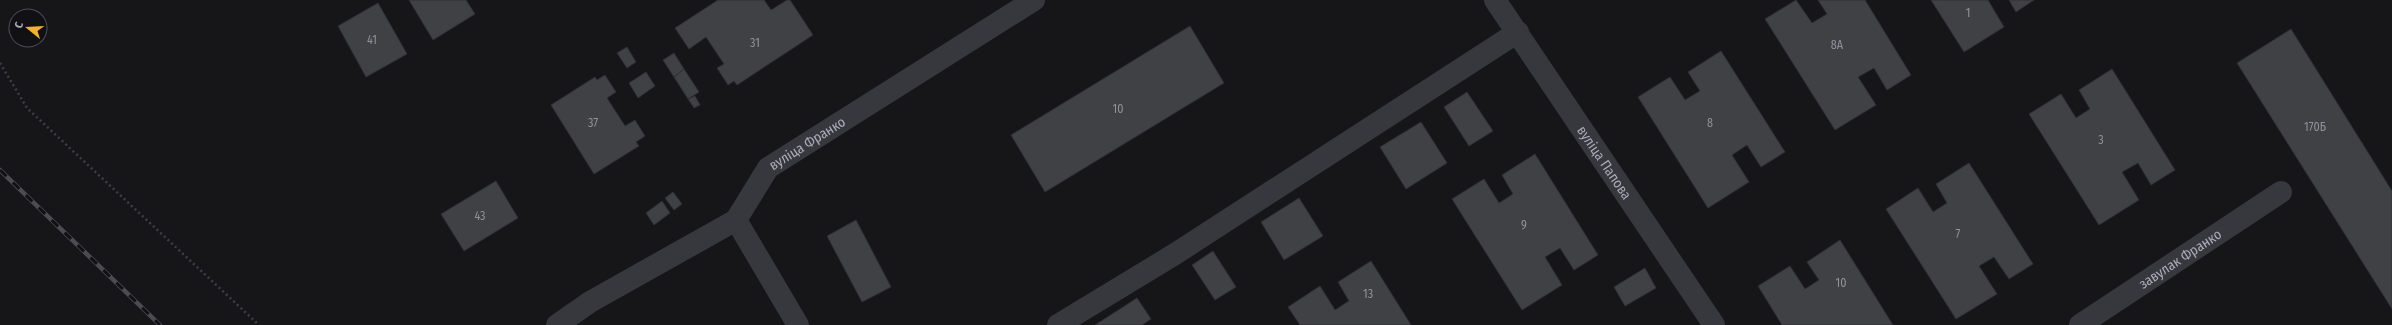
<svg xmlns="http://www.w3.org/2000/svg" width="2392" height="325" font-family="'Fira Sans Condensed',sans-serif">
<rect width="100%" height="100%" fill="#161618"/>
<path fill="#404145" stroke="#303034" d="M409 0H466L475 14 433 40Z
M718 0H764L771 10 787 0H790L813 35 737 85 734 81 728 85 717 68 724 64 706 37 689 49 675 28Z
M1796 0 1812 23 1827 14 1818 0H1865L1911 75 1887 90 1874 68 1858 77 1876 105 1835 130 1765 19Z
M1931 0H1988L2004 27 1964 52Z
M2009 0H2034L2016 12Z
M378 3 407 54 366 77 338 26Z
M1190 26 1224 83 1045 192 1011 135Z
M2291 29 2392 191V309L2237 63Z
M627 47 636 62 627 68 617 53Z
M1721 51 1785 152 1761 167 1747 145 1732 155 1749 182 1708 208 1638 97 1670 77 1685 100 1700 91 1688 72Z
M674 53 684 69 674 77 663 60Z
M684 69 699 92 688 99 674 77Z
M2112 69 2175 170 2151 185 2138 163 2122 172 2139 200 2099 225 2029 114 2061 94 2076 118 2090 109 2079 90Z
M646 72 655 86 638 98 629 83Z
M605 75 616 92 607 98 625 126 635 120 645 136 636 142 639 146 594 174 551 105 595 77 597 80Z
M1467 92 1493 131 1469 146 1444 107Z
M695 96 700 105 694 108 688 99Z
M1421 122 1447 163 1406 189 1380 147Z
M1535 154 1598 255 1574 270 1560 248 1545 257 1562 285 1522 310 1452 199 1484 179 1499 203 1513 194 1502 175Z
M1969 163 2033 264 2009 279 1994 257 1979 266 1997 294 1956 319 1886 209 1918 188 1933 212 1947 203 1936 184Z
M496 181 518 218 464 251 441 214Z
M673 192 682 204 674 210 665 198Z
M1299 198 1323 236 1284 260 1261 222Z
M662 201 670 213 654 225 646 213Z
M856 220 891 287 862 302 827 236Z
M1840 240 1893 325H1782L1758 286 1790 266 1805 289 1819 280 1807 262Z
M1213 251 1236 287 1215 300 1192 265Z
M1371 261 1411 325H1300L1288 307 1320 286 1335 310 1349 301 1338 282Z
M1645 268 1656 288 1625 306 1614 287Z
M1137 298 1151 319 1142 325H1095Z"/>
<g fill="none" stroke-linecap="round" stroke-linejoin="round">
<path stroke="#3d3f44" stroke-width="2.5" stroke-dasharray="2 3" stroke-linecap="butt" d="M0 63 27 108 259 325"/>
<g stroke="#37383d" stroke-width="22">
<path id="s1" d="M1495 0 1714 325"/>
<path d="M736 220 798 325"/>
<path id="s2" d="M557 325 590 302 736 220 768 168 1034 0"/>
<path d="M1058 325 1175 254 1518 32"/>
<path id="s3" d="M2080 325 2281 192"/>
</g>
<g stroke="#4a4c52" stroke-width="4.5">
<path id="rail" d="M0 170 160 325"/>
</g>
<use href="#rail" stroke="#111113" stroke-width="3" stroke-dasharray="9" stroke-linecap="butt"/>
</g>
<g text-anchor="middle" stroke-width="3" stroke-linejoin="round" paint-order="stroke">
<g font-size="12" fill="#8e929b">
<text x="1968" y="17">1</text>
<text x="372" y="44">41</text>
<text x="755" y="47">31</text>
<text x="1837" y="49">8А</text>
<text x="1118" y="113">10</text>
<text x="593" y="127">37</text>
<text x="1710" y="127">8</text>
<text x="2315" y="131">170Б</text>
<text x="2101" y="144">3</text>
<text x="480" y="220">43</text>
<text x="1524" y="229">9</text>
<text x="1958" y="238">7</text>
<text x="1841" y="287">10</text>
<text x="1368" y="298">13</text>
</g>
<g font-size="14" fill="#a8adb8" stroke="#111113">
<text dy="5" stroke="none"><textPath href="#s2" startOffset="315">вуліца Франко</textPath></text>
<text dy="5" stroke="none"><textPath href="#s1" startOffset="196">вуліца Папова</textPath></text>
<text dy="5" stroke="none"><textPath href="#s3" startOffset="120">завулак Франко</textPath></text>
</g>
</g>
<g transform="translate(28 28) rotate(288)"><circle r="19" fill="#111113" stroke="#4d4f55"/>
<path d="M0-3L7 15L0 10L-7 15Z" fill="#f2b134"/>
<text y="-6" font-size="11" font-weight="bold" text-anchor="middle" fill="#a8adb8">С</text>
</g>
</svg>
